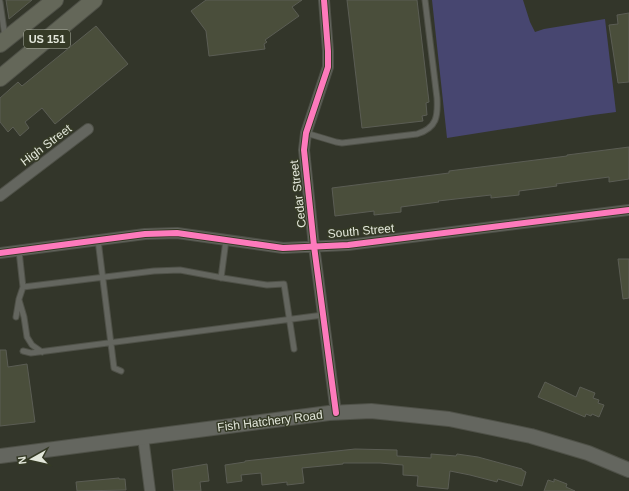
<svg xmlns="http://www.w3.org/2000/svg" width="629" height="491" font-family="Arial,sans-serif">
<rect width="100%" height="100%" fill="#33362a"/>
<path fill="#474670" d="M432 0H523L530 22 535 32 544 29 605 19 616 112 593 115 447 138Z"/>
<path fill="#4a4e3b" stroke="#5b5d54" d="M6 0H32L9 19Z
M206 0H302L292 7 299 16 265 40 267 42 264 44 265 49 209 56 206 31 191 11Z
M347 0H417L429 102 426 103 427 115 422 116 423 121 362 128Z
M629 13V82L618 83 609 25 618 24 617 15Z
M96 26 128 64 55 124 42 108 25 122 29 128 20 136 13 127 8 132 0 122V98L18 82 22 86Z
M629 147V179L609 182V177L556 184 557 186 519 191V195L491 198V195L438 201 439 202 401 207V212L374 215V211L335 216 332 188 449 173V171L567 156V155Z
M618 259H629V298L623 299Z
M0 350H6L8 367 27 364 35 422 0 426Z
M545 382 576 397 580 387 595 393 593 398 599 400 598 403 604 405 599 417 592 414 591 416 586 414 585 417 538 397Z
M355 449 397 450V456L431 458V454L456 456 457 454 478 457 522 469V470L526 472 522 486 498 479 497 482 470 475 450 471 448 489 417 486 418 476 403 475V465L380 463H343V464L302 468 304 483 287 485V482L262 485 261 473 241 475 242 481 227 483 225 465 245 462V461Z
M207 464 209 481 200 482 201 491H174L172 470Z
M119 478V479H125L126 490 77 491 76 482Z
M554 479 567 484 566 487 575 491H544L548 480 554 482Z"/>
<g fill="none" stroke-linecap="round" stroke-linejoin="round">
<g stroke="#4f5148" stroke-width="7">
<path id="lane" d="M0 2 5 37
M306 133 336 142 342 143 417 134C437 128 438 116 437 98L425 0
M98 240 114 368 121 371
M221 278 226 240
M23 287 154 271 180 270 223 278 267 285 284 284 294 349
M19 300 24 317 27 337 32 345 42 352
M16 317 19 299 23 287 19 251
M23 351 31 353 323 315"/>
</g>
<g stroke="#4f5148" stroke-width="12">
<path id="street" d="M324 0 328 51V67L306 133 304 150 314 246 336 413
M0 196 88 129
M0 253 145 234 177 233 283 248 348 245 629 210
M143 437 150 491"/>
</g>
<g stroke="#4f5148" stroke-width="16">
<path id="secondary" d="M0 456 329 413 371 411 449 419 531 436 588 453 629 470"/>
</g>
<g stroke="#4f5148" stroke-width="18">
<path id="primary" d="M0 44 55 0
M0 78 94 0"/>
</g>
<use href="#lane" stroke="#64665f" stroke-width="5"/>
<use href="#street" stroke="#64665f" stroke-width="10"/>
<use href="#secondary" stroke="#64665f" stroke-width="14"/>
<use href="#primary" stroke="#646759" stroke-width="16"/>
<g stroke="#353a26" stroke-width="8">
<path id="cycleway" d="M324 0 328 51V67L306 133 304 150 314 246 336 413
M0 253 145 234 177 233 283 248 348 245 629 210"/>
</g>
<use href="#cycleway" stroke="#fd7abc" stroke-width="6"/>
</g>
<g text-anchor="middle" stroke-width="3" stroke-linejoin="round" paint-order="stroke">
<rect fill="#353a26" stroke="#afb3a5" stroke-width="1" x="24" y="30" width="46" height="18" rx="3"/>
<g font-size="11" font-weight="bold" fill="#e3e7db">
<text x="47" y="43">US 151</text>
</g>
<g font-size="12" fill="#e3e7db" stroke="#353a26">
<text transform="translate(46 145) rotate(-37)" y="4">High Street</text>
<text transform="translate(298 194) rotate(-97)" y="4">Cedar Street</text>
<text transform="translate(361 231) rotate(-5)" y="4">South Street</text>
<text transform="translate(270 421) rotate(-7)" y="4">Fish Hatchery Road</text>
</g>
</g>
<g transform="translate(32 459) rotate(262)" stroke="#353a26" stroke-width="3" paint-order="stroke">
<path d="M0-3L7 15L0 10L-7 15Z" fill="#e3e7db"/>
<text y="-6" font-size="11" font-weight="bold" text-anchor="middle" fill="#e3e7db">N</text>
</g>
</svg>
